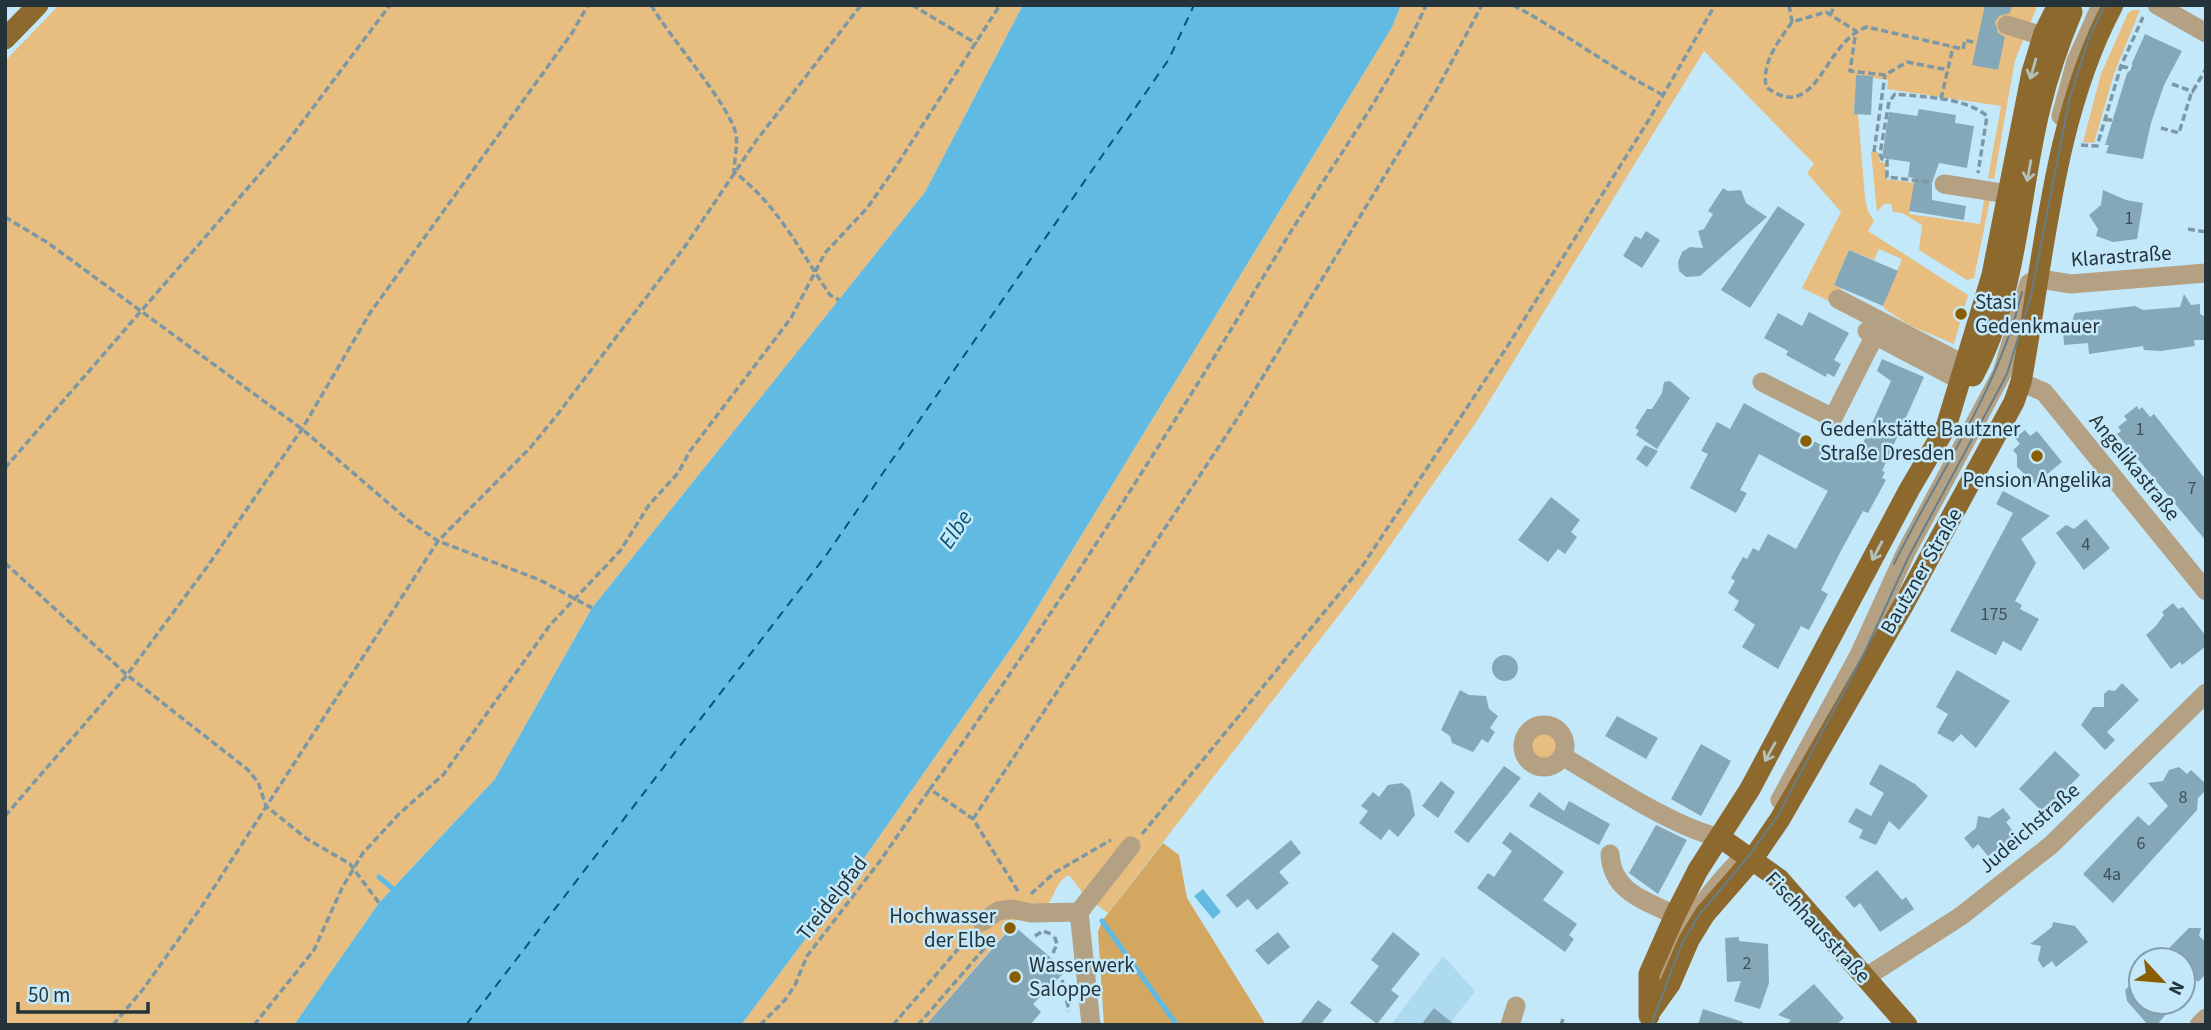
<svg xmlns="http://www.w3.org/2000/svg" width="2211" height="1030" font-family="'Source Sans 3',sans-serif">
<rect width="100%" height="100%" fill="#c3e8fa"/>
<path fill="#aedaef" d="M1443 956 1475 991 1449 1025H1391Z"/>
<path fill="#e7be80" d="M59 5H1023L925 192 592 608 495 779 379 903 294 1025H5V61Z
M1401 5 2037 7 2015 60 1994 179 1988 178 2001 106 1887 89 1888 80 1856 76 1854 114H1858L1865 198 1868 211 1874 221 1868 231 1968 295 1954 344 1909 325 1885 309 1883 306 1902 259 1879 249 1874 260 1849 250 1834 285 1842 288 1833 303 1802 288 1841 212 1807 173 1814 164 1704 51 1477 421 1366 580 1108 913 1085 896 1069 875C1055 882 1056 895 1047 905L1031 903 926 1025H741L839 894 1021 634 1392 27Z
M2133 10H2140L2114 74 2094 143 2083 142 2101 74 2128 13Z
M1871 152H1878L1880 162 1885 163 1886 179 1916 183 1909 214 1980 224 1985 194 1991 195 1974 278 1967 280 1919 250 1922 225 1902 213 1893 212 1891 204H1884L1877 212Z
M1530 746a14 14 0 1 1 28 0a14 14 0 1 1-28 0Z"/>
<path fill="#d4a760" d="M1163 843 1179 855 1187 898 1266 1025H1104L1098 932 1102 921Z"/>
<path fill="#60bae2" d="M1023 5H1401L1392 27 1021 634 839 894 741 1025H294L379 903 495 779 592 608 925 192Z
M1203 889 1221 912 1213 919 1194 896Z"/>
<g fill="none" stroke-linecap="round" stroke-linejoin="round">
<path stroke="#60bae2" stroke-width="5" d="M379 877 398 893
M1102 921 1177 1025"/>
<path stroke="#095571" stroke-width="2" stroke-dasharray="9 7" stroke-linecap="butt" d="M466 1025 827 554 1169 59 1194 5"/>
</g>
<path fill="#85a8b9" d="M1985 5H2012L2010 13 1999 16 1995 22 1998 33 2005 37 1998 70 1972 65Z
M2145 34 2182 51 2164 85 2151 123 2143 159 2106 153 2109 145H2105L2127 73 2132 69V63Z
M1856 75 1873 76 1871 115 1854 114Z
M1919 109 1956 115 1955 123 1974 126 1967 168 1939 163 1932 183V200L1966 206 1964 220 1909 211 1915 178 1908 177 1910 162 1882 158 1889 112 1917 116Z
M1723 188 1728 191 1741 190 1746 203 1767 217 1700 276 1686 277 1679 271 1678 262 1682 252 1690 247 1703 248 1698 231 1704 229 1713 214 1708 211Z
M2103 190 2126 200 2143 203 2137 239 2113 242 2096 236 2098 229 2089 215 2101 205Z
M1778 206 1805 224 1750 308 1721 290Z
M1646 231 1660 240 1642 268 1623 256 1635 236 1641 239Z
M1849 250 1898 271 1883 306 1834 285Z
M2184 294 2191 305 2200 304V314L2206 317V340H2194L2195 346 2161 351 2144 350 2143 346 2089 354 2088 343 2064 345 2063 331H2068L2075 313 2135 306 2143 310 2180 307Z
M1809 312 1849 333 1834 360 1841 364 1834 377 1827 373 1826 377 1786 355 1788 351 1764 338 1778 313 1802 326Z
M1882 359 1924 377 1882 471 1885 472 1882 478 1886 480 1868 513 1863 511 1843 547 1821 590 1828 594 1809 630 1801 626 1778 669 1742 647 1755 625 1734 610 1739 601 1728 593 1735 581 1731 578 1743 557 1747 559 1753 548 1759 551 1768 534 1796 549 1828 491 1759 454 1740 490 1747 493 1736 513 1690 488 1708 454 1701 451 1717 422 1730 429 1744 403 1854 463 1891 381 1877 371Z
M1670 381 1690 398 1657 449 1636 435 1639 430 1635 428 1647 409H1652L1662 393 1664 382Z
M2137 406 2139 410 2142 407 2150 417 2154 414 2206 480V541L2117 434 2121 431 2118 427 2127 420 2124 416Z
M2025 430 2030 436 2037 431 2062 462 2035 484 2017 467V455L2013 450 2020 444 2015 438Z
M1645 445 1658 451 1647 467 1636 459Z
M2003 491 2050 516 2021 539 2036 563 2015 601 2022 605 2020 609 2039 619 2021 651 2003 641 1996 655 1950 631 2013 513 1996 504Z
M1551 497 1580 520 1571 532 1577 537 1565 554 1558 549 1548 562 1518 540Z
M2086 519 2110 548 2084 570 2056 533 2066 525 2074 529Z
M2173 603 2178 609 2183 607 2206 636V646L2182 665 2180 662 2171 669 2146 635 2155 627 2164 615 2162 612Z
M1492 668a13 13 0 1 1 26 0a13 13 0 1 1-26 0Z
M1957 670 2010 701 1976 748 1961 734 1953 742 1937 733 1948 714 1936 707Z
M2122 683 2139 700 2107 732 2115 740 2105 750 2081 725 2093 707H2104V694L2108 690 2115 691Z
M1460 690 1469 695 1486 696 1489 709 1498 716 1490 728 1495 732 1488 743 1482 739 1473 752 1452 743 1450 736 1441 730Z
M1617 716 1658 738 1646 759 1605 736Z
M1701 744 1731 761 1701 816 1671 799Z
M2055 751 2080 775 2044 813 2019 789Z
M1880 764 1915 784 1928 796 1899 830 1889 821 1876 845 1859 838 1863 830 1848 822 1856 808 1871 816 1884 793 1869 784Z
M1504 766 1521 778 1468 843 1454 832Z
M2179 767 2187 774 2191 770 2206 784V790L2198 798 2197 810 2113 903 2083 874 2138 816 2149 826 2168 806 2148 783 2163 781 2169 770Z
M1441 781 1455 792 1438 818 1422 806Z
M1402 783 1410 790 1415 815 1398 837 1389 829 1381 840 1359 823 1368 811 1361 806 1373 792 1379 797 1388 785Z
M1539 792 1564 811 1569 801 1610 824 1599 845 1529 806Z
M2003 808 2011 818 2006 822 2015 834 2011 846 1999 855 1992 853 1988 856 1978 844 1973 849 1964 838 1976 828 1978 816 1989 818Z
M1656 825 1687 840 1658 894 1629 873Z
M1510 832 1564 872 1543 900 1577 924 1569 935 1574 939 1565 952 1477 888 1488 873 1494 877 1512 851 1502 843Z
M1291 840 1301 853 1279 872 1289 883 1257 910 1248 899 1237 908 1226 895Z
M1877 870 1902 900 1906 897 1914 909 1880 932 1860 903 1854 908 1845 897Z
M2053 922 2075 926 2088 942 2056 967 2052 961 2043 968 2038 960 2041 946 2030 944 2052 927Z
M1013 925 1066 971 1033 1004 1041 1012 1030 1025H926Z
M2189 928H2201L2199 936 2206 942V974L2198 982 2190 974 2183 980V960H2176L2166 951Z
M1278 932 1290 947 1268 965 1255 950Z
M1393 932 1420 954 1391 990 1399 996 1377 1024 1350 1003 1379 966 1371 960Z
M1739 937V941L1768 944 1769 983 1760 1009 1734 1001 1741 981 1727 982 1725 938Z
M1814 984 1844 1018 1836 1025H1786L1791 1020 1778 1015Z
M2130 985 2141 988V1002H2176L2157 1025H2148L2127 1001 2125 990Z
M1318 1000 1332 1010 1320 1025H1299Z
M1434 1008 1455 1025H1421Z
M1703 1009 1743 1022 1742 1025H1698Z"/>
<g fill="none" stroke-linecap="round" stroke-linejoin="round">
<path stroke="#7d98a5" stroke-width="3.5" stroke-dasharray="7 3.5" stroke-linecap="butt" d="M651 5C670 38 729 104 736 134 738 145 734 161 734 172 778 205 800 251 830 295L839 300
M912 5 977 44
M1513 5C1565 33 1611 68 1663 95
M1789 5 1792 22 1826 12 1856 31 1850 71 1885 75 1907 62 1948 70
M1830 15 1835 5
M1792 22C1777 44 1762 61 1766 87 1818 126 1823 41 1867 27L1963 49 1965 40 1976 43
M2121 66 2132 69
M2172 84 2194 92
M1941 99 1953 47
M2105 119 2116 121
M2161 128 2179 133 2191 94 2206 69
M2081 145 2097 146 2121 66 2143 17
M1874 152 1885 75
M1929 182 1887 177V160L1882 159 1880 154 1889 102 1895 94C1922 97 1965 97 1987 116L1978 173
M5 217 48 243 302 429 408 520 438 541 540 580 592 608
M2188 229 2206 232
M5 468 285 145 390 5
M5 563 127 675 247 769 258 782 266 806 307 839 350 864 379 903
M5 816 127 675 207 567 302 429 370 313 572 33 588 5
M973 819 1239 416 1435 93 1482 5
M1142 834 1363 565 1507 347 1650 118 1715 5
M1018 891 973 819 930 789C1055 613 1170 431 1282 246 1330 167 1389 90 1426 5
M1031 894 1054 873 1111 840
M1035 936 1043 931 1054 935
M1053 953 1057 944 1054 935
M1062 980 1069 1011
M113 1025 144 988 200 909 438 541 530 448 557 415 686 245 756 141 861 5
M254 1025 314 950 342 888 363 853 399 814 443 775 550 625 620 551 649 505 678 473 690 451 791 318 825 253 868 207 893 171 1000 5
M760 1025 785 1000 795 985 807 956 880 861 930 789
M893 1025 971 934
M918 1025 995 936
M1561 1025 1563 1019"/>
<path stroke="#b4a083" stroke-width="19" d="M2157 5 2206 33
M2007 25 2043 36
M2061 116 2076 61 2101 5
M1944 184 2008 194
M2040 279 2071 284 2206 273
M1838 299 1965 365
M1867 331 1960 380
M1762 382 1833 418 1875 335
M2021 382 2044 392 2206 591
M1523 746a21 21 0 1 1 42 0a21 21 0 1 1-42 0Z
M1562 756C1607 782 1672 827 1721 838
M1780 800 1859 655 1906 552 2002 373 2029 283
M1610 854C1612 892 1644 900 1675 915
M1079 912 1091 1025
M1079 912 1131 846
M982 922 998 911 1012 909 1031 913 1079 912
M1866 977 1961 916 2051 845 2206 693
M1653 1003C1671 946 1699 902 1740 860
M1510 1025 1516 1006
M2199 1025 2206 1018"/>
<path stroke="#8d692e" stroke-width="21" d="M5 39 38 5
M1973 376C2018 292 2018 198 2040 108 2048 75 2059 43 2072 12
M1721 838 1779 879 1907 1025
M1650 1012 1670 984 1689 940 1705 914 1752 860 1780 819 1904 604 2014 402 2021 382C2044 259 2053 117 2113 5
M1649 1016V974L1675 915 1698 870 1750 789 1909 490 1946 427 1992 275 2032 72 2044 33 2058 5"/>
<path stroke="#667e89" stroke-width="2" d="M1894 564C1938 474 1998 391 2022 292
M1651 1025 1682 943 1699 915 1748 857 1777 817 1864 654 1908 558 2007 374 2031 296 2069 101 2088 41 2105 5"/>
</g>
<defs><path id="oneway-shaft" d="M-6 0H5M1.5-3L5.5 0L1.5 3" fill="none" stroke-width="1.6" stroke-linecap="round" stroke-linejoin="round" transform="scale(1.75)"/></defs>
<g stroke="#b3c2bd">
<use href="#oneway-shaft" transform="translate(2033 69) rotate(106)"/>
<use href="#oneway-shaft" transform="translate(2029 171) rotate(100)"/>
<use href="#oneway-shaft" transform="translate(1877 551) rotate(118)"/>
<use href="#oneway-shaft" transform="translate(1770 752) rotate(119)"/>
</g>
<g fill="#8a5e00" stroke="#c3e8fa" stroke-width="2.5">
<circle cx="1961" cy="314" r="7"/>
<circle cx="1806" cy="441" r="7"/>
<circle cx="2037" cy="456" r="7"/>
<circle cx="1010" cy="928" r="7"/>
<circle cx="1015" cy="977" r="7"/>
</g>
<g text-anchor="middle" stroke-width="5" stroke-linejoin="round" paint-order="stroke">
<g font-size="18" fill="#3d505a">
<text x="2129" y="224">1</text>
<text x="2140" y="435">1</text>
<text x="2192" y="494">7</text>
<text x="2086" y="550">4</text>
<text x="1994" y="620">175</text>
<text x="2183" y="803">8</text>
<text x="2141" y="849">6</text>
<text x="2112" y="880">4a</text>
<text x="1747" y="969">2</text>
</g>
<g font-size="21" fill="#25333a" stroke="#c3e8fa">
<text transform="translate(2121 256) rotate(-4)" y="7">Klarastraße</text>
<text transform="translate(2135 467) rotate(51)" y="7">Angelikastraße</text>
<text transform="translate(1921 571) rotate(-60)" y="7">Bautzner Straße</text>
<text transform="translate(2029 828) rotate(-41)" y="7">Judeichstraße</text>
<text transform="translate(832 898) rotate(-52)" y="7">Treidelpfad</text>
<text transform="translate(1818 927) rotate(47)" y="7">Fischhausstraße</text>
</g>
<g font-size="21" fill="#25333a" stroke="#c3e8fa" text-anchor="start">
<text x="1975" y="309">Stasi<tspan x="1975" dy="24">Gedenkmauer</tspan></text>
<text x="1820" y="436">Gedenkstätte Bautzner<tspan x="1820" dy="24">Straße Dresden</tspan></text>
<text x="2037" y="487" text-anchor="middle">Pension Angelika</text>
<text x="996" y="923" text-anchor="end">Hochwasser<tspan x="996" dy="24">der Elbe</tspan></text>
<text x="1029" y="972">Wasserwerk<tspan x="1029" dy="24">Saloppe</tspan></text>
</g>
<g font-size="23" font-style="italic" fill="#095571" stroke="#c3e8fa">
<text transform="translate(955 529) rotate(-56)" y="8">Elbe</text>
</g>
</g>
<rect width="2211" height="1030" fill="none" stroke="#25333a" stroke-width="14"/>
<g transform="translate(2162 981) rotate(116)"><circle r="33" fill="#c3e8fa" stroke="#84a0ad" stroke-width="2"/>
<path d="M0-5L12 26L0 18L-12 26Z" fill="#8a5e00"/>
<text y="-10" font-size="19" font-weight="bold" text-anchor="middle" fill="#25333a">N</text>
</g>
<path d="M18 1002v10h130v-10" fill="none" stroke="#25333a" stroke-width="3.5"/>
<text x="28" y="1002" font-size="21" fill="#25333a" stroke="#c3e8fa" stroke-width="5" paint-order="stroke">50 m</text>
</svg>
